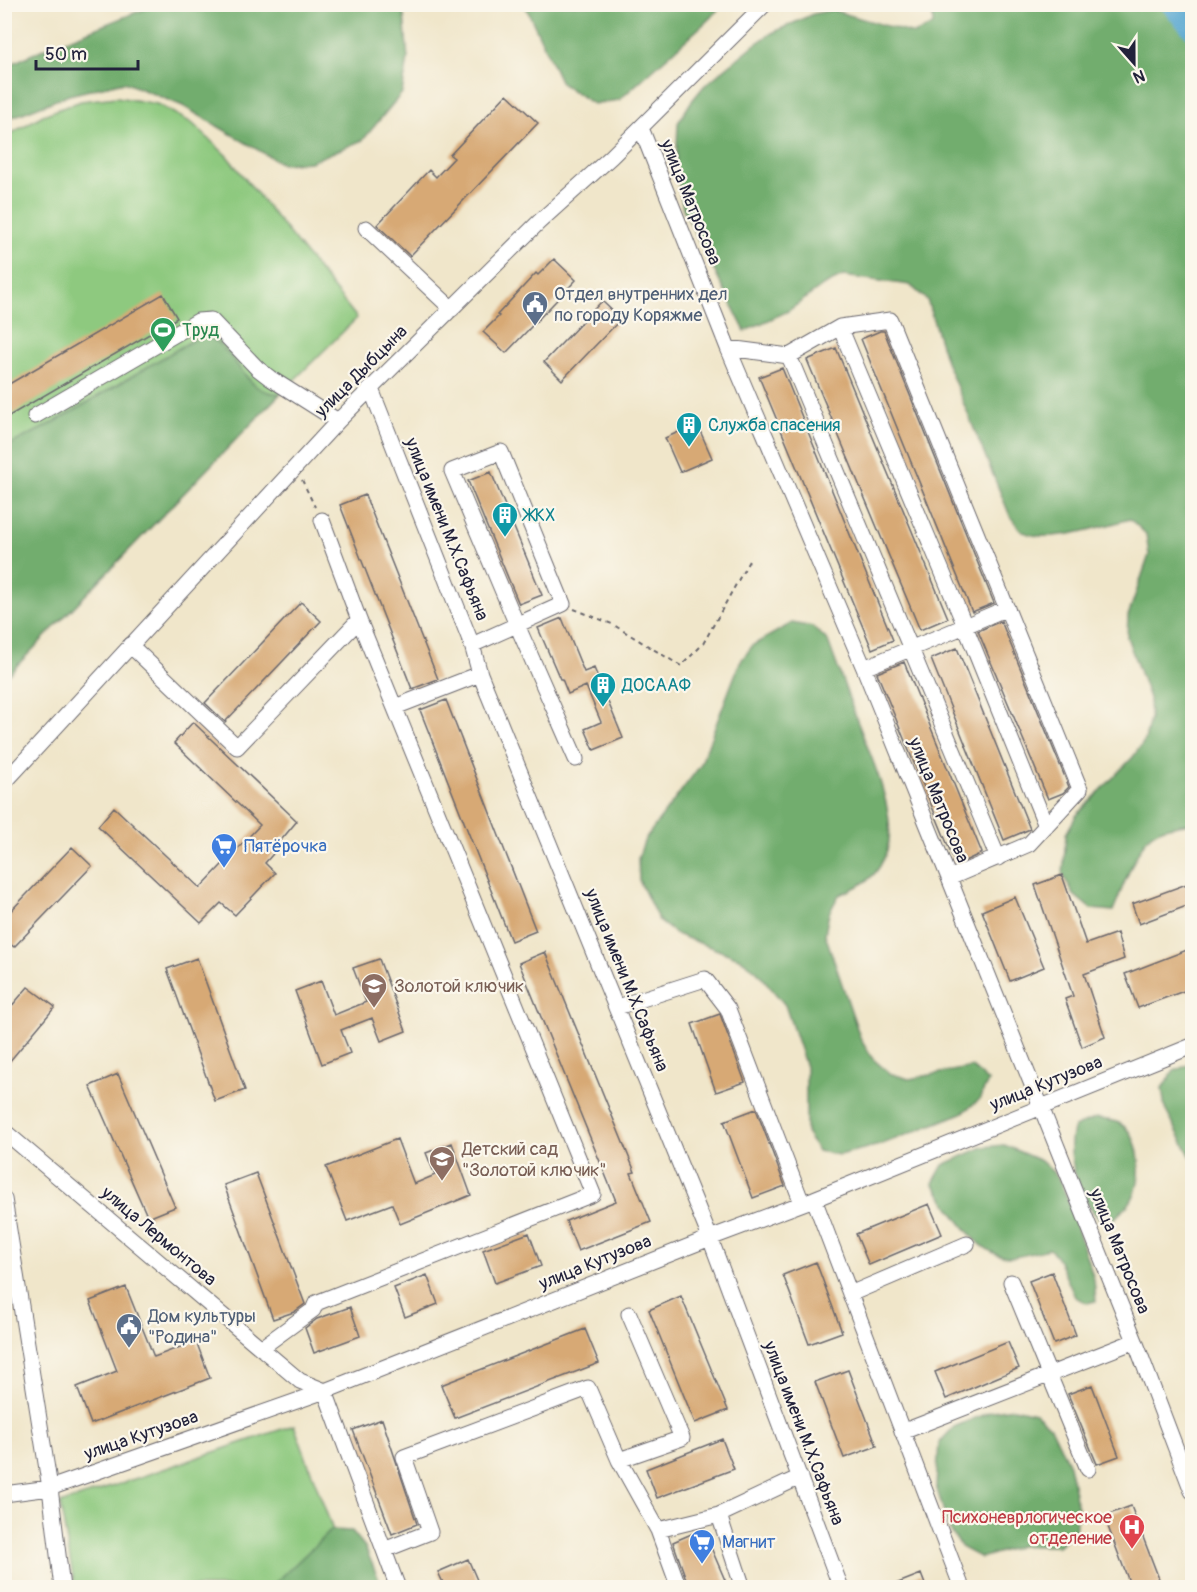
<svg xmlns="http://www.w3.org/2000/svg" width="1197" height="1592" font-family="Pangolin,sans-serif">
<rect width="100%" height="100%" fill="#fbf7ec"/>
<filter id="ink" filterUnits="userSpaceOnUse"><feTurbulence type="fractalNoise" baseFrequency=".0167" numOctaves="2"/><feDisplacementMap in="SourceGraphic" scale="12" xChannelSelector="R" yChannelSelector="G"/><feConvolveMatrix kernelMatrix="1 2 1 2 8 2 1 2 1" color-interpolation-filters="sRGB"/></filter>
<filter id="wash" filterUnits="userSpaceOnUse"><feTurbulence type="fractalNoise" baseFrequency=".008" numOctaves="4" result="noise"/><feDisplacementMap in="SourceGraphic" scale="24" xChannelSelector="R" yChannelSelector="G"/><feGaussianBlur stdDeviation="1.35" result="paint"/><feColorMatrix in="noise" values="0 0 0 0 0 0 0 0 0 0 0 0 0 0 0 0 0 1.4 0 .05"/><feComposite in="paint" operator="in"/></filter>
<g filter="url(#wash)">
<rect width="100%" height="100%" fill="#f0e6ca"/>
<path fill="#8ec97f" stroke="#58765d" stroke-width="1.5" d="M117 97 157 104 192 123 227 156 357 318 280 394 5 678V137L43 115 81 101Z
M294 1425 354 1587H75L60 1504Z"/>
<path fill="#72ad6e" stroke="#4a6854" stroke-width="1.5" d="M157 4 398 5 404 15 408 59 402 93 363 140 310 162 282 164 183 106 124 82 69 95 5 120V67L41 50Z
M1187 4 1192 10V823C1180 825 1162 826 1151 835 1136 847 1121 893 1113 911L1091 909 1074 895 1063 875 1066 834 1076 816 1133 757 1145 740 1150 719 1149 698 1127 637 1128 616 1149 555 1146 534 1130 519C1107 525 1041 547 1021 530 1017 526 1013 520 1010 516L946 361 927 300 910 285 843 276 824 285 788 311 745 331 683 209 676 168 678 123 691 102 704 86 754 45 772 33 813 14 832 10 914 34 933 25 932 5Z
M525 5H723L706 22 619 100 593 104 561 83Z
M201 335C224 337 239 374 257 387 264 392 272 393 280 394L5 678V447L53 423Z
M792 623 813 627 828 641C838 669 848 696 858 723 871 756 898 815 887 850 879 877 863 885 839 895L829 913 825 934 861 1040 872 1058 889 1073 909 1079 972 1067 988 1081 979 1100 962 1113 880 1145 839 1155 818 1151 806 1133V1067L785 1005 756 970 739 958 676 934 659 921 639 880 638 858 645 839 700 766 740 662 753 645Z
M1192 1063V1159L1165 1109 1162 1088 1174 1071Z
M1096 1118C1103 1120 1112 1120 1119 1123 1143 1136 1144 1181 1131 1201 1127 1208 1119 1213 1114 1219H1100C1080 1201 1064 1153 1074 1127Z
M1004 1145 1041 1161 1057 1176 1066 1195 1094 1279 1096 1301 1087 1303 1075 1297 1056 1255 1049 1249C1038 1251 1019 1258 1008 1257 975 1254 950 1207 933 1183L943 1165 983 1147Z
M1014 1408 1035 1413 1051 1427 1069 1465 1078 1508 1075 1531 1058 1546H1020L981 1558 962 1548 949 1529 936 1486 939 1443 954 1427 992 1411Z
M331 1530 352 1531 365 1547 382 1587H271Z"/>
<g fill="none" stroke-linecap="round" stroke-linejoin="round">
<path stroke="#55a6d0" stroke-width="24" d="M1173 4 1192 26"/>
</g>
<g id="blocks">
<path fill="#d7a975" d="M507 94 538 123 410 256 377 225 429 170 436 177 454 158 450 155Z
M554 259 576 280 506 353 483 332 499 316 497 315 536 273 538 275Z
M163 294 177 318 4 419V387Z
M602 301 621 319 562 380 544 362Z
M880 331H884L994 603 972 612 861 339Z
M836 348 948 618 920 630 807 360Z
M782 368 893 640 872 649 759 377Z
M697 424 712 458 680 472 665 438Z
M491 472 542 595 519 604 468 481Z
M365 495 438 679 412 689 340 505Z
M301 602 321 621 225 722 205 703Z
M562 618 584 672 594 668 623 738 594 750 585 729 601 722 586 686 568 694 562 679H560L538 628Z
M1001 621 1069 787 1063 793 1048 799 978 631Z
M957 648 1030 829 1004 840 931 659Z
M904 662 982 853 956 865 877 673Z
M446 700 536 931 511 941 420 710Z
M193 722 297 821 277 845 279 847 265 863 275 873 235 915 221 903 201 923 98 826 114 807 200 888 260 825 174 743Z
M72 847 92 866 14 947 4 939V918Z
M1062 875 1086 944 1117 933 1124 959 1084 974 1105 1037 1082 1047 1065 999 1073 996 1035 885Z
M1192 882V904L1139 924 1132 904Z
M1015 897 1044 967 1010 981 982 911Z
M1192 948V988L1138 1008 1125 974Z
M545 952 635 1172 631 1173 651 1222 578 1251 566 1221 616 1201 519 963Z
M197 958 245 1090 215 1101 167 969Z
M379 959 406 1031 381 1041 372 1018 341 1030 350 1053 322 1064 295 991 321 981 334 1015 366 1002 353 968Z
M28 987 55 1007 4 1068V1015Z
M720 1014 745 1082 716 1092 692 1024Z
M118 1074 175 1207 148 1218 90 1086Z
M756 1109 785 1186 753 1198 724 1121Z
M397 1139 414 1184 435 1175 426 1153 452 1143 471 1195 400 1224 392 1204 347 1221 326 1167Z
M256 1173 305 1304 294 1312 273 1319 224 1185Z
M929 1204 942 1234 869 1265 856 1234Z
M529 1233 541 1266 495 1283 483 1250Z
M816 1262 842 1332 809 1344 783 1275Z
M1052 1272 1076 1335 1054 1344 1029 1281Z
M427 1275 438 1304 405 1317 394 1288Z
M126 1287 154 1357 196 1341 210 1378 91 1424 77 1387 117 1371 90 1301Z
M681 1296 728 1410 695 1423 649 1310Z
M350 1307 360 1336 314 1353 305 1328 317 1319Z
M585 1329 599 1363 455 1418 441 1385Z
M1008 1342 1019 1368 946 1399 935 1372Z
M848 1370 877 1446 844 1458 815 1382Z
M1092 1385 1119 1456 1097 1464 1068 1394Z
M382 1419 417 1524 392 1534 353 1430Z
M722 1439 734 1469 657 1498 646 1469Z
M1131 1506 1161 1584 1151 1587H1131L1104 1516Z
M703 1529 728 1587H690L685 1576 673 1542Z
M468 1559 480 1587H445L438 1572Z
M921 1574 926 1587H888Z"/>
</g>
</g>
<g filter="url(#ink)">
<use href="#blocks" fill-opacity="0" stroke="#6a676d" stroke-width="1.5"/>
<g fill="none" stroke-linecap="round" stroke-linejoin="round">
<g stroke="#6a676d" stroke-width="17">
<path id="minor" d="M641 128 728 348 864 668 949 878 1135 1341 1192 1491
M366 228 452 309
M840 327 789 356 998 858
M728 348 789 356
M371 389 472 645 480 674 710 1238 841 1588
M35 416 198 321 211 320 257 368 270 378 338 421
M322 520 359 620
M1007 608 965 626 1046 826
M130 645 237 747 359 620 593 1194 316 1303 313 1310 261 1348
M472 645 563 604 501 452 452 471 517 625 576 759
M864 668 965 626 840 327 890 320 1080 789 1029 844 949 878
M395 707 480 674
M4 783 338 421 539 222 611 157 765 4
M617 1007 705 979 728 1009 802 1203
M4 1131 300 1381 325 1391 398 1588
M4 1199 50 1488 62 1588
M814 1199 962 1588
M1011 1282 1088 1469
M850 1294 967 1244
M902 1432 1135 1341
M619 1460 682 1438 629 1314
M4 1494 50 1488 325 1391 710 1238 814 1199 1192 1046
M719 1515 743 1588
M658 1530 719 1515 800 1477
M384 1550 430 1532 404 1457 588 1388 619 1460 658 1530 679 1588"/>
</g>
<path stroke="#6a676d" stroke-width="2" stroke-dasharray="4.5 4.5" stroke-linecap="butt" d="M302 480 315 507
M574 609 612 624 681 666 703 644 750 559"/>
<use href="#minor" stroke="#fff" stroke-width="15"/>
</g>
</g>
<defs>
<g id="civic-pin" transform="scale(1.35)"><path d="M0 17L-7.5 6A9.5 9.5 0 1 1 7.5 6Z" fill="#5c6f8a" stroke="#fbf7ec"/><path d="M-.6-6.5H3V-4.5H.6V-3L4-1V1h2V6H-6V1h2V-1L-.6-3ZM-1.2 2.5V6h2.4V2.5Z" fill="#fff"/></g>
<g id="stadium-pin" transform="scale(1.35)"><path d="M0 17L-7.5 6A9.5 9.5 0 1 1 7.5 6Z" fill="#2e9e5b" stroke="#fbf7ec"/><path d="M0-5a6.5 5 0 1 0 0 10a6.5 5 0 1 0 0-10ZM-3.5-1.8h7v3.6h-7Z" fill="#fff"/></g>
<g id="building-pin" transform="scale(1.35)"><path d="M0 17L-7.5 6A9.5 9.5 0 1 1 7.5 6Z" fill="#0f9aa8" stroke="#fbf7ec"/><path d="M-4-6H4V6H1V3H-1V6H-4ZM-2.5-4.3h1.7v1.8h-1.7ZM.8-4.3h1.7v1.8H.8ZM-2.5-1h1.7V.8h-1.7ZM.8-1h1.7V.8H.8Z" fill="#fff"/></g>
<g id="supermarket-pin" transform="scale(1.35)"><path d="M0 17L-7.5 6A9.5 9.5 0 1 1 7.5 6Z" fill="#3f7fe0" stroke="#fbf7ec"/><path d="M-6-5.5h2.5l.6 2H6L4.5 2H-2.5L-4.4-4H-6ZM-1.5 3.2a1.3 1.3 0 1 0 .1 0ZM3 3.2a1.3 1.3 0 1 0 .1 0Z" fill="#fff"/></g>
<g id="school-pin" transform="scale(1.35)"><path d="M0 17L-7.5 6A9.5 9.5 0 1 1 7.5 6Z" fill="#8d6e63" stroke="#fbf7ec"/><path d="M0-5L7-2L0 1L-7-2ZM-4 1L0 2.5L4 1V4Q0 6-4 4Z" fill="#fff"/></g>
<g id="hospital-pin" transform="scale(1.35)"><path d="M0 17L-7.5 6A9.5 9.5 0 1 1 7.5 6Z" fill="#e0444e" stroke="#fbf7ec"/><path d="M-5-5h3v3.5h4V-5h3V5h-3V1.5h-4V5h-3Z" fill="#fff"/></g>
</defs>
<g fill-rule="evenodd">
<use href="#civic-pin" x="535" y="304"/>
<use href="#stadium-pin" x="163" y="330"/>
<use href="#building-pin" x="689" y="425"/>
<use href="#building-pin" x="505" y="515"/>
<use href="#building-pin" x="603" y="685"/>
<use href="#supermarket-pin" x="224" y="846"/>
<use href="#school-pin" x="374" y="986"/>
<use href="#school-pin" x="442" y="1159"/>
<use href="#civic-pin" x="129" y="1326"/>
<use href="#hospital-pin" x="1132" y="1527"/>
<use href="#supermarket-pin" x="702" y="1542"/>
</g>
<g text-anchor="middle" stroke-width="4.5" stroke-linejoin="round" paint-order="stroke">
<g font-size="18" fill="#22223b" stroke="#fbf7ec">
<text transform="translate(691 202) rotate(68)" y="6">улица Матросова</text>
<text transform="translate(361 371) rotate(-45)" y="6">улица Дыбцына</text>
<text transform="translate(447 529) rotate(68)" y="6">улица имени М.Х.Сафьяна</text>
<text transform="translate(939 800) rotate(68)" y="6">улица Матросова</text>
<text transform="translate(627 980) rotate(68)" y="6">улица имени М.Х.Сафьяна</text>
<text transform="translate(1046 1083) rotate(-22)" y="6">улица Кутузова</text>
<text transform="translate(159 1236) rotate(40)" y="6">улица Лермонтова</text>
<text transform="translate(1120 1251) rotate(68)" y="6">улица Матросова</text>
<text transform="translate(595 1262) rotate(-22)" y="6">улица Кутузова</text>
<text transform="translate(804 1433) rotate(69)" y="6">улица имени М.Х.Сафьяна</text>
<text transform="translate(141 1435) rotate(-19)" y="6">улица Кутузова</text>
</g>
<g font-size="18" fill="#4e5e75" stroke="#fbf7ec" text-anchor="start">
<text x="554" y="300">Отдел внутренних дел<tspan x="554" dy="21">по городу Коряжме</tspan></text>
<text x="148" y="1322">Дом культуры<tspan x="148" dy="21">"Родина"</tspan></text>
</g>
<g font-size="18" fill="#27864d" stroke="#fbf7ec" text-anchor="start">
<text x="182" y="336">Труд</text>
</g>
<g font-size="18" fill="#0d838f" stroke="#fbf7ec" text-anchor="start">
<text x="708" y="431">Служба спасения</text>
<text x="524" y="521">ЖКХ</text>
<text x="622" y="691">ДОСААФ</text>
</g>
<g font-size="18" fill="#366cbe" stroke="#fbf7ec" text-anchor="start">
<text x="244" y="852">Пятёрочка</text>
<text x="722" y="1548">Магнит</text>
</g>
<g font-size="18" fill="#785e54" stroke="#fbf7ec" text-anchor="start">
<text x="394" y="992">Золотой ключик</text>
<text x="462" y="1155">Детский сад<tspan x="462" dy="21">"Золотой ключик"</tspan></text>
</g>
<g font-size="18" fill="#be3a42" stroke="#fbf7ec" text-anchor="end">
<text x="1112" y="1523">Психоневрлогическое<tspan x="1112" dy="21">отделение</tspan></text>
</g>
</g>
<rect width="1197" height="1592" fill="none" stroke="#fbf7ec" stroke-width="24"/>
<g transform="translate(1134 63) rotate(159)" stroke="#fbf7ec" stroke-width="4.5" paint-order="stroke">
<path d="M0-4.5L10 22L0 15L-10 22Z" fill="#22223b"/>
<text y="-9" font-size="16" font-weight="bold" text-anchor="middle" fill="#22223b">N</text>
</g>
<path d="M36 60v9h102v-9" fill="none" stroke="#22223b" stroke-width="3"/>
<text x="45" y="60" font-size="18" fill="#22223b" stroke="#fbf7ec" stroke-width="4.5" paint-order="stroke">50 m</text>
</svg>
